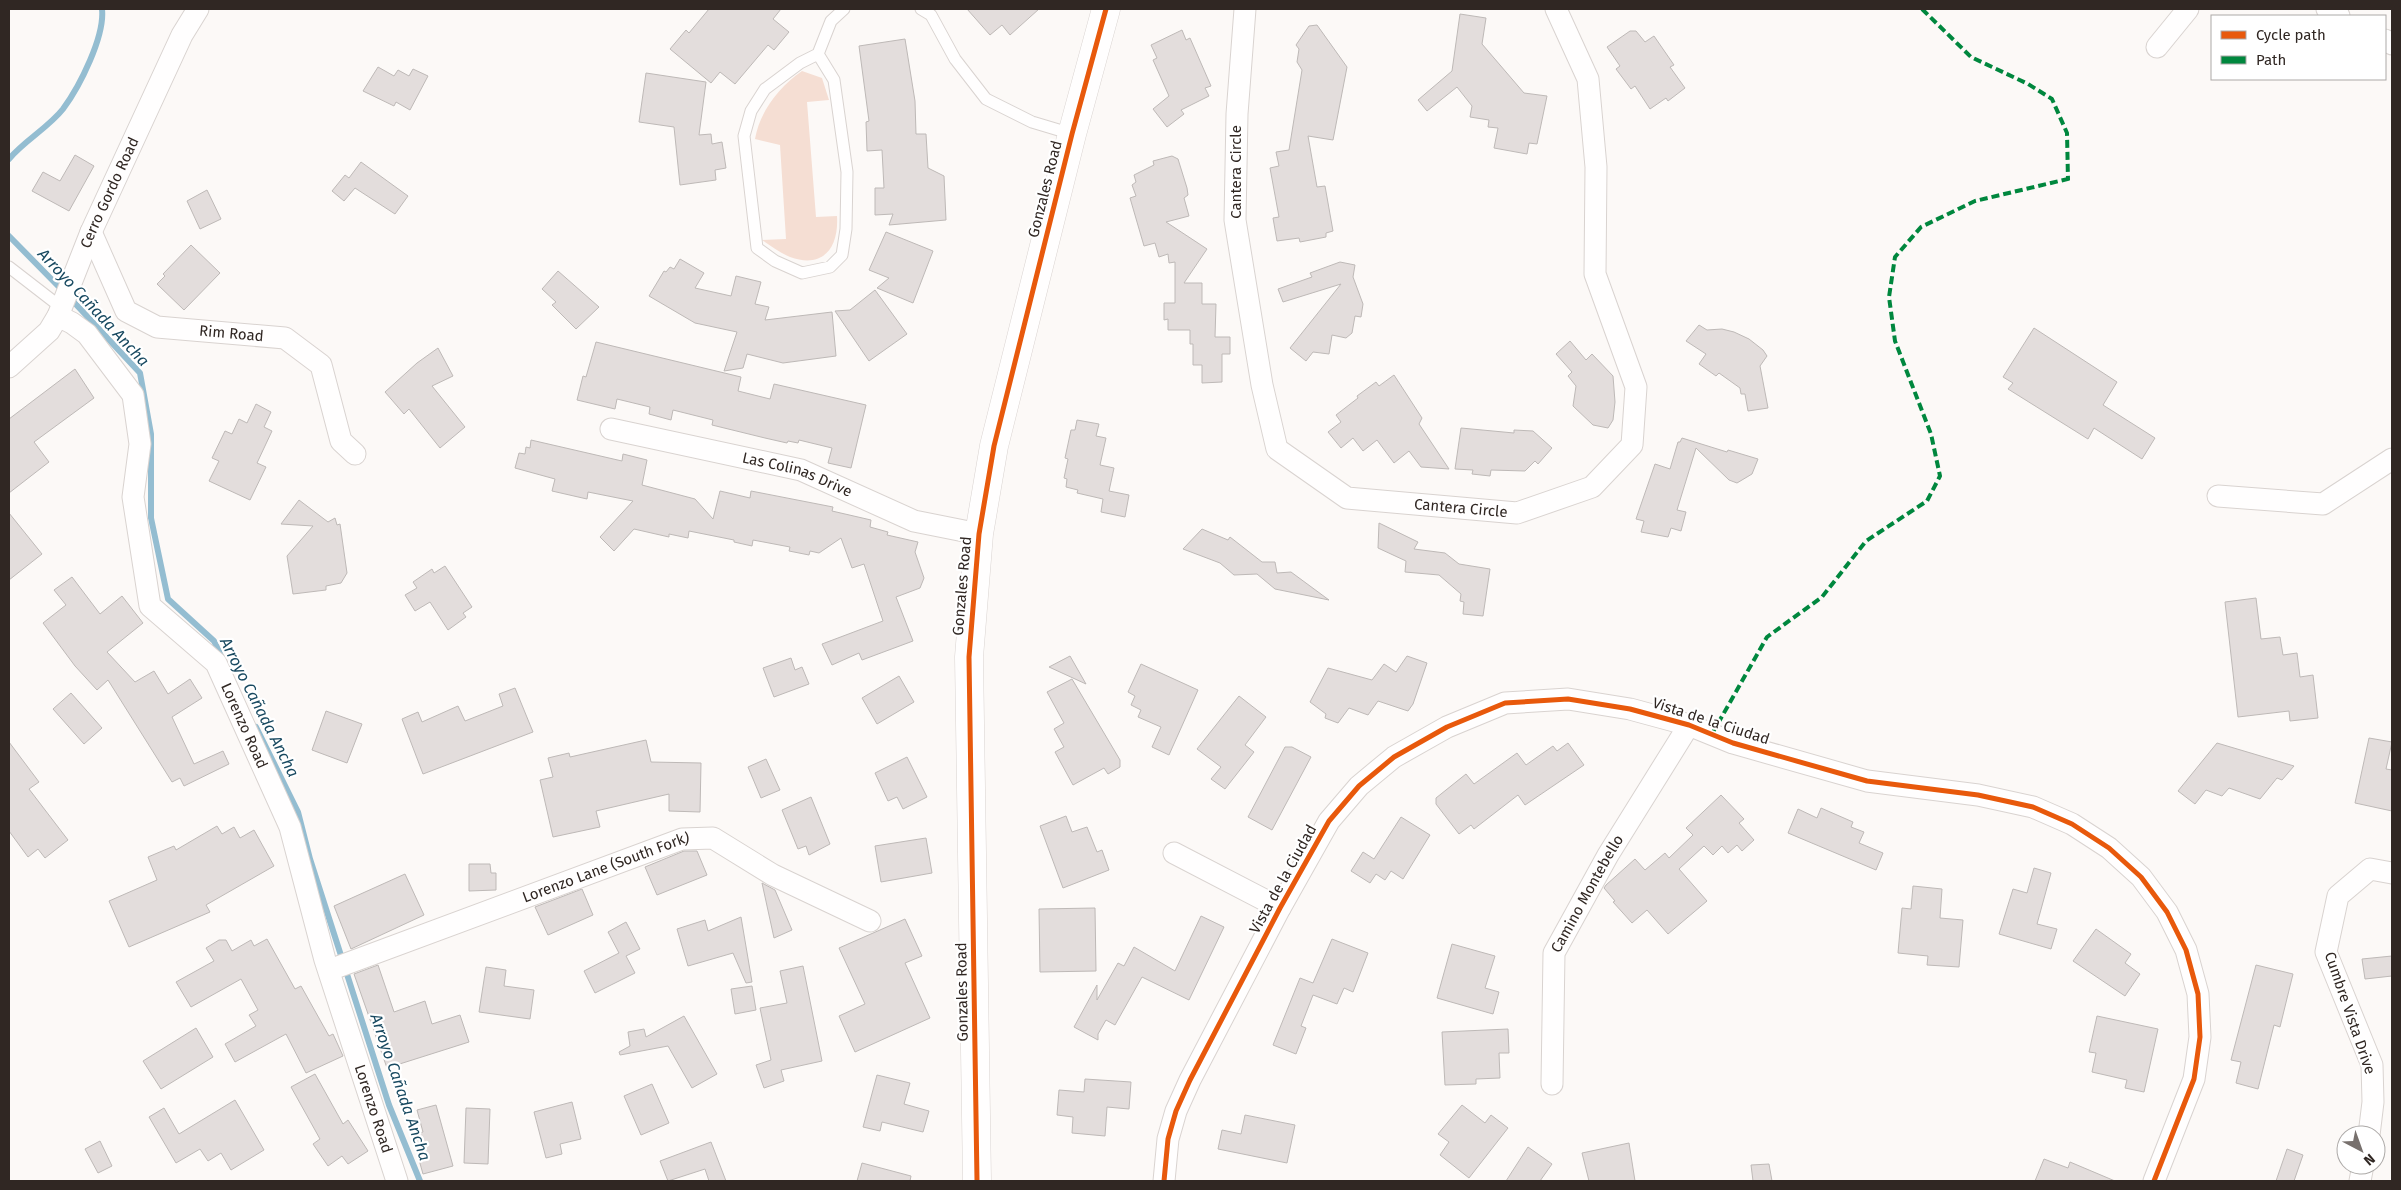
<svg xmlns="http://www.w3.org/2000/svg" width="2401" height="1190" font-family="'Fira Sans',sans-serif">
<rect width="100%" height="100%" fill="#fcf9f7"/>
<path fill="#f5ded3" d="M802 71 822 78 829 100 807 102 816 217 837 216C839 248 823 269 790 257 780 253 771 246 762 240L786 239 780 145 755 139C760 111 779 87 802 71Z"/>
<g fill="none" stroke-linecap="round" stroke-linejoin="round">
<path stroke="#94bdd1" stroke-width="6" d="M9 159C25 140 48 128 63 109 80 86 105 36 102 9
M9 236 63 291
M70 298 140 373 151 434V518L168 599 214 641 222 658
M256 727 298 812 310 859 389 1105 420 1181"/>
</g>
<path fill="#e3dddc" stroke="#beb9b7" d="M709 9H781L773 19 789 32 774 50 768 45 735 84 720 72 711 83 670 49 686 30 689 33Z
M967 9H1039L1010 35 1002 25 990 35Z
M1460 14 1486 18 1482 44 1524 93 1547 96 1537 144 1529 143 1527 154 1494 148 1498 128 1488 127 1489 120 1470 117 1472 106 1457 87 1427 111 1418 100 1452 71Z
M1317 25 1347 67 1333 140 1308 136 1317 187 1325 186 1333 231 1326 233V237L1300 242 1299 238 1277 241 1273 218 1279 217 1270 168 1279 166 1276 152 1289 150 1302 70 1297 62 1299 49 1296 45 1309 26Z
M1182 30 1186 40 1190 38 1211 86 1205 88 1209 96 1181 110 1184 114 1167 127 1153 109 1169 96 1153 60 1157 58 1151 45Z
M1630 31H1636L1645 42 1654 36 1674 65 1670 67 1685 88 1668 101 1666 98 1650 109 1635 86 1631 89 1616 69 1620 66 1607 47Z
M905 39 915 101 916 134H926L928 168 944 176 946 220 889 225 893 214 875 215V188H884L882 150 867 151 866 122 869 121 859 46Z
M378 67 394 76 398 70 409 76 413 69 428 76 410 110 396 102 394 106 363 91Z
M646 73 706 82 699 135 711 134 712 144 722 142 726 168 715 170 716 180 680 185 674 127 639 122Z
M75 155 94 166 69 211 32 191 43 172 60 181Z
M1172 156 1178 159 1187 188 1188 195 1184 198 1189 216 1166 222 1207 249 1184 283H1202V304H1216L1215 337H1230V354H1222V382L1202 383V365H1193V344H1190V330H1168V319L1164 320V303H1175V262L1169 263 1168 254 1159 257 1155 243 1144 246 1130 198 1136 196 1132 185 1136 182 1134 175 1154 165 1153 161Z
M361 162 408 196 395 214 355 188 344 201 332 191 345 175 349 178Z
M207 190 221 219 200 229 187 201Z
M886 232 933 251 913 303 877 288 889 278 869 270Z
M191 245 220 273 184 310 157 284 165 276 163 274Z
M680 259 704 273 695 288 731 296 736 276 761 282 755 304 769 307 765 320 832 312 836 356 783 363 747 354 743 368 724 371 737 332 695 323 649 296 664 271 666 272 670 267 674 269Z
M1340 262 1355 265 1353 277 1363 304 1361 317 1355 316 1352 333 1346 338 1332 335 1329 354 1313 352 1306 361 1290 348 1341 284 1283 302 1278 289 1312 277 1310 273Z
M558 271 599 307 576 329 552 305 556 302 542 289Z
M875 290 907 334 869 361 835 311 850 310Z
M1699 325 1707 330 1722 329 1734 332 1749 339 1763 350 1767 356 1760 366 1768 408 1748 411 1745 394H1741L1740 388 1719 373 1716 376 1699 364 1706 354 1686 341Z
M2034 328 2117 382 2103 405 2155 438 2142 459 2094 428 2088 439 2008 389 2013 383 2003 377Z
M1570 341 1586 360 1592 354 1613 376 1615 402 1613 420 1608 428 1593 425 1573 406 1576 386 1568 376 1572 372 1556 354Z
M596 342 741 377 738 391 770 399 774 384 866 405 851 468 828 463 832 448 799 440 798 443 788 441 787 443 765 438 712 425 713 420 673 410 671 420 649 414 650 407 617 399 615 409 577 400 583 376 586 377Z
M438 348 453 376 432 386 465 427 440 448 409 409 404 414 385 392 417 363Z
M75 369 94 398 34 442 49 462 9 493V419Z
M1394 375 1422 418 1419 424 1449 469 1421 467 1409 451 1394 463 1377 440 1363 451 1353 438 1341 448 1328 432 1341 422 1336 415 1358 398 1357 396 1376 382 1379 386Z
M256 404 271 412 264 427 272 431 257 463 266 467 250 500 209 481 219 461 212 458 225 431 232 434 239 419 247 423Z
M1077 420 1099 424 1096 436 1106 438 1100 465 1114 468 1109 491 1129 495 1125 517 1101 512 1103 499 1077 493 1078 490 1066 487 1067 479 1064 478 1068 459 1065 458 1071 430H1075Z
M1461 428 1514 433V430L1533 431 1552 448 1538 464 1535 461 1525 471 1491 470 1490 476 1472 474 1473 470 1455 469Z
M1682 438 1727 452 1728 450 1758 459 1752 474 1737 483 1729 480 1696 448 1677 510 1686 512 1681 531 1671 528 1668 537 1641 532 1644 521 1636 519 1655 464 1670 469 1678 442H1680Z
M531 440 622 461 623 454 647 460 642 485 695 499 713 519 720 491 750 498 751 491 833 507 832 511 871 520 870 527 888 532 887 535 918 542 915 552 924 578 920 588 896 597 913 641 862 660 859 653 832 665 822 644 883 621 864 564 852 568 841 538 819 553 810 551 809 555 789 551 790 547 753 540 752 546 734 542V540L689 531 688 538 669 534V537L634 529 614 551 600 537 633 501 588 492 587 499 552 491 555 479 515 468 519 453 525 454 526 447 530 448Z
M299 500 328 522 335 518 337 525 340 524 347 573 341 583 326 586V590L293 594 287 556 313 526 281 524Z
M9 513 42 554 9 580Z
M1379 523 1418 542 1414 549 1445 553 1459 564 1490 569 1483 616 1463 614 1464 602 1460 601 1461 594 1439 575 1405 572 1406 561 1378 548Z
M1202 529 1228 540 1230 537 1262 562H1275L1277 573 1291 572 1329 600 1275 589 1257 574 1234 575 1220 563 1183 549Z
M445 566 472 607 463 613 466 617 448 630 430 602 415 611 405 595 417 588 413 582 432 569 434 573Z
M72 577 100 614 122 596 143 623 107 652 135 682 154 671 168 694 190 679 202 698 172 717 194 764 223 751 229 764 184 786 180 778 172 782 108 680 97 690 75 666 43 623 66 605 54 590Z
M2256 598 2261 639 2280 637 2283 655 2297 653 2300 677 2313 675 2318 718 2290 721 2289 711 2238 717 2225 602Z
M1070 656 1086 684 1049 667Z
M1407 656 1427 663 1413 704 1408 711 1378 701 1368 715 1349 708 1338 723 1325 718 1326 714 1310 702 1328 668 1372 680 1384 664 1396 672Z
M791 658 795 670 802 667 809 684 774 697 763 668Z
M1141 664 1198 690 1169 755 1152 747 1161 727 1138 717 1141 710 1131 705 1135 696 1128 692Z
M899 676 914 702 877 724 862 698Z
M1072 679 1120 760V767L1108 774 1104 768 1073 785 1055 752 1064 747 1054 729 1064 723 1047 692Z
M515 688 533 732 423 774 402 719 418 712 422 722 458 706 465 721 503 706 499 694Z
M71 693 102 728 84 744 53 709Z
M1239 696 1266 717 1245 745 1254 752 1225 789 1211 779 1221 767 1197 749Z
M326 711 362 724 347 763 312 750Z
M2369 738 2392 742 2386 769 2392 770V811L2355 803Z
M646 740 651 762 701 763 700 812 669 811V794L596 811 600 827 553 837 540 780 553 777 548 758 569 753 570 757Z
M9 742 39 782 29 789 68 840 45 858 38 849 28 857 9 831Z
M1568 743 1584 765 1525 805 1518 795 1474 829 1471 825 1459 834 1436 804V798L1466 774 1474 784 1517 753 1526 765 1553 746 1557 751Z
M2217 743 2254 754 2294 766 2282 780 2277 778 2260 799 2229 788 2222 796 2206 790 2195 804 2178 791Z
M1285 747H1292L1311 757 1272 830 1248 817Z
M907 757 927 797 903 809 897 797 888 801 875 773Z
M766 759 780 790 761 798 748 767Z
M1721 795 1744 819 1739 823 1754 840 1742 851 1737 845 1728 853 1722 846 1713 855 1704 846 1679 869 1707 901 1668 934 1647 910 1632 923 1613 902 1615 901 1604 888 1606 885 1635 859 1645 870 1665 853 1669 858 1693 835 1686 828Z
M811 797 830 844 809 855 806 846 798 849 782 810Z
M1821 808 1853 822 1851 827 1864 832 1859 843 1883 853 1876 870 1788 833 1798 809 1817 818Z
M1066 816 1072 832 1087 827 1097 852 1102 850 1109 870 1063 888 1040 826Z
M1401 817 1430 835 1403 879 1391 871 1385 880 1376 874 1370 883 1351 871 1363 852 1374 859Z
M217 826 222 834 234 827 240 838 254 830 274 866 206 905 210 912 129 947 109 901 157 880 148 857 174 846 176 850Z
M926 838 932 873 881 882 875 846Z
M684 851H697L707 875 657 895 645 867Z
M469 864H490L491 873H496V890L469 891Z
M2034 868 2051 873 2037 924 2057 929 2051 949 1999 934 2013 889 2027 893Z
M405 874 424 915 351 949 334 906Z
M762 883 775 890 792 930 774 938Z
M1913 886 1942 889 1940 918 1963 920 1959 967 1927 965 1928 956 1898 953 1902 908 1911 909Z
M582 889 593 915 548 935 535 907Z
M1095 908 1096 971 1040 972 1039 909Z
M1201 916 1224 927 1189 1000 1142 977 1115 1025 1106 1020 1098 1034V1040L1074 1027 1097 985V1000L1118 963 1124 966 1134 947 1175 971Z
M741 917 752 982 746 983 733 953 688 966 677 929 705 920 708 931Z
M905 919 922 956 905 963 930 1018 855 1052 839 1016 865 1004 839 948Z
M626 922 640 949 626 956 635 973 595 993 584 971 619 953 608 932Z
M2096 929 2131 954 2125 963 2140 974 2125 996 2073 961Z
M267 939 295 989 301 986 329 1036 333 1034 343 1056 306 1073 286 1034 235 1062 225 1044 256 1026 249 1015 258 1010 241 979 191 1007 176 982 214 961 206 948 219 940H226L232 951 251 940 254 946Z
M1332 939 1368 953 1353 992 1344 988 1337 1004 1313 995 1301 1026 1306 1028 1296 1054 1273 1045 1300 978 1313 983Z
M1452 944 1495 956 1485 988 1499 992 1493 1014 1437 998Z
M2392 956V976L2365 979 2362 959Z
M378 965 394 1012 425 1001 432 1024 460 1015 469 1042 387 1068 354 974Z
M2256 965 2293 974 2280 1027 2274 1025 2258 1089 2236 1083 2241 1062 2231 1060Z
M803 966 822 1061 781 1070 784 1081 764 1088 756 1065 771 1060 760 1008 787 1003 780 971Z
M486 967 506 970 504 986 534 990 530 1019 479 1012Z
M752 986 756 1010 735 1014 731 989Z
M684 1016 717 1074 692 1088 668 1046 620 1055 619 1052 630 1046 628 1032 644 1029 646 1037Z
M2097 1016 2158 1029 2144 1092 2125 1088 2127 1080 2092 1072 2096 1053 2089 1052Z
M196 1028 213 1057 161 1089 143 1061Z
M1508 1029 1509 1053H1499L1500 1078 1476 1079V1084L1445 1085 1442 1032Z
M315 1074 343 1124 348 1120 368 1151 348 1164 342 1156 328 1166 313 1144 320 1139 291 1087Z
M877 1075 910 1083 904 1104 929 1111 923 1132 882 1122 880 1131 863 1127Z
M1085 1079 1131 1082 1129 1109 1107 1107 1105 1136 1072 1133 1073 1117 1057 1115 1059 1090 1084 1092Z
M652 1084 669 1123 641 1135 624 1096Z
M235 1100 264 1150 231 1170 221 1153 208 1161 200 1149 176 1163 149 1117 164 1108 179 1134Z
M572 1102 581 1139 560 1144 562 1154 546 1158 534 1112Z
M436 1105 453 1166 423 1174 412 1135 423 1132 417 1110Z
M1462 1105 1485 1123 1491 1115 1508 1128 1469 1178 1440 1155 1449 1142 1438 1134Z
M466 1108 490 1109 488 1164 464 1163Z
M1245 1115 1295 1125 1287 1163 1218 1149 1222 1130 1241 1134Z
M100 1141 112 1166 98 1173 85 1149Z
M711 1142 726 1181H709L705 1169 668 1181 660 1161Z
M1629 1143 1635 1181H1589L1582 1153Z
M1528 1147 1552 1164 1540 1181H1506Z
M2287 1149 2303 1155 2294 1181H2276Z
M2044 1159 2068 1168 2070 1162 2115 1181H2035Z
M862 1163 911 1176 910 1181H857Z
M1769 1164 1772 1181H1753L1751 1165Z"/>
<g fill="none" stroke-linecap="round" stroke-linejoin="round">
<g stroke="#d9d3d0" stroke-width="13">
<path id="service" d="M921 9 931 15 955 59 986 99 1032 122 1072 134
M818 54 834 80 847 172 846 229 842 255 830 267 802 273 775 261 757 248 744 136 751 111 765 89 800 63 818 54 831 21 844 9
M9 267 62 308"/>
</g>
<g stroke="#d9d3d0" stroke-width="23">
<g id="minor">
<path id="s1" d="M1245 9 1237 114 1235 220 1262 385 1277 449 1347 498 1517 513 1592 487 1632 445 1636 387 1595 274 1596 167 1588 79 1556 9"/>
<path d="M2327 9 2339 16"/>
<path d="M2385 40 2392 44"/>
<path d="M2157 47 2188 9"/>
<path id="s2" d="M91 232 126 311 157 327 285 338 321 365 341 441 355 454"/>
<path id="s3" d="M58 316 72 323 87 334 133 395 140 444 133 497 150 606 216 663 290 827 325 960 397 1181"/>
<path id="s4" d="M9 367 49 331 58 316 91 232 182 35 198 9"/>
<path id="s5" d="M611 429 801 470 914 521 979 534"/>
<path d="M2218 496 2323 504 2392 459"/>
<path d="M1174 853 1280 908"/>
<path id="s6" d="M335 968 682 839 713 838 773 875 870 921"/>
<path id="s7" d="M1552 1084 1554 953 1608 855 1689 725"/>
<path d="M2369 1135 2373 1102 2372 1065 2326 952 2338 896 2370 869 2392 873"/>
<path d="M1164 1181 1168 1139 1176 1111 1190 1080 1280 908 1329 821 1359 786 1394 757 1447 727 1505 703 1568 699 1630 709 1689 725 1733 743 1867 781 1978 795 2033 807 2072 824 2109 848 2141 877 2167 912 2186 950 2198 994 2200 1037 2194 1079 2154 1181"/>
<path d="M2360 1181 2363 1165"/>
</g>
</g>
<g stroke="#d9d3d0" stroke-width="29">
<path id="tertiary" d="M977 1181 969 657 979 534 994 446 1072 134 1106 9"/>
</g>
<use href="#service" stroke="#fffefe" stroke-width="11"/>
<use href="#minor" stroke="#fffefe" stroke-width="21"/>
<use href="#tertiary" stroke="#fffefe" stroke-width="28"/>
<path stroke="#00873e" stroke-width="4" stroke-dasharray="8 4" stroke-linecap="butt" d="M1922 9 1971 57 2028 84 2052 99 2067 133 2068 180
M1712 734 1767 637 1822 597 1866 541 1927 501 1940 476 1931 434 1895 341 1889 297 1895 257 1921 227 1975 201 2072 178"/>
<g stroke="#fff" stroke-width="8">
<path id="cycleway" d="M977 1181 969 657 979 534 994 446 1072 134 1106 9
M1164 1181 1168 1139 1176 1111 1190 1080 1280 908 1329 821 1359 786 1394 757 1447 727 1505 703 1568 699 1630 709 1689 725 1733 743 1867 781 1978 795 2033 807 2072 824 2109 848 2141 877 2167 912 2186 950 2198 994 2200 1037 2194 1079 2154 1181"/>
</g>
<use href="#cycleway" stroke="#e8590c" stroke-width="5"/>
</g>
<g text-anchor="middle" stroke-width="4.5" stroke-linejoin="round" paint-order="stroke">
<g font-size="15" fill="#302723" stroke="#fff">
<text transform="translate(1236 172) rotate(-90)" y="5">Cantera Circle</text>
<text transform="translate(1045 189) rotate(-76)" y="5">Gonzales Road</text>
<text dy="5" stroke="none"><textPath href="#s4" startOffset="205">Cerro Gordo Road</textPath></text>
<text dy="5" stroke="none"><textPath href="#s2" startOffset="196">Rim Road</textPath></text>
<text dy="5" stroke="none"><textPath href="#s5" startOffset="192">Las Colinas Drive</textPath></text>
<text dy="5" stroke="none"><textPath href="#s1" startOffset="644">Cantera Circle</textPath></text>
<text transform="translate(962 586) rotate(-85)" y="5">Gonzales Road</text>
<text transform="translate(1711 721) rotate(18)" y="5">Vista de la Ciudad</text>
<text dy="5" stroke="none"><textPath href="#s3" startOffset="480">Lorenzo Road</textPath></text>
<text dy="5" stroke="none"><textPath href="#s6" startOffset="289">Lorenzo Lane (South Fork)</textPath></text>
<text transform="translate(1283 879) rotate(-61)" y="5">Vista de la Ciudad</text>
<text dy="5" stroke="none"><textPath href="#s7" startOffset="199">Camino Montebello</textPath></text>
<text transform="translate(962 992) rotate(-91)" y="5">Gonzales Road</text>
<text transform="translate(2350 1013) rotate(71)" y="5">Cumbre Vista Drive</text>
<text dy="5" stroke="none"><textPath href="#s3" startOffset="885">Lorenzo Road</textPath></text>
</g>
<g font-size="16" font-style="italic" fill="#184960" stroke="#fff">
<text transform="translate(94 307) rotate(47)" y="6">Arroyo Cañada Ancha</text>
<text transform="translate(260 707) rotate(63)" y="6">Arroyo Cañada Ancha</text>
<text transform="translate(401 1087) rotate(71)" y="6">Arroyo Cañada Ancha</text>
</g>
</g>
<rect width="2401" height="1190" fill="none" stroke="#302723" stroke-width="20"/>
<rect x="2211" y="15" width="175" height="65" fill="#ffffff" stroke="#aca9a7"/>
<rect x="2221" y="31" width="25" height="8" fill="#e8590c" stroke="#aca9a7"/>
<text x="2256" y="40" font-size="15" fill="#302723">Cycle path</text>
<rect x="2221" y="56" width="25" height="8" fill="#00873e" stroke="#aca9a7"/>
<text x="2256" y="65" font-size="15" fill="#302723">Path</text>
<g transform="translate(2361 1150) rotate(139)"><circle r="24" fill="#ffffff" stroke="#aca9a7"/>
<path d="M0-4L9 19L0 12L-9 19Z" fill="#77706d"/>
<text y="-8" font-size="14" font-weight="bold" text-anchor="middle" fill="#302723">N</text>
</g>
</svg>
